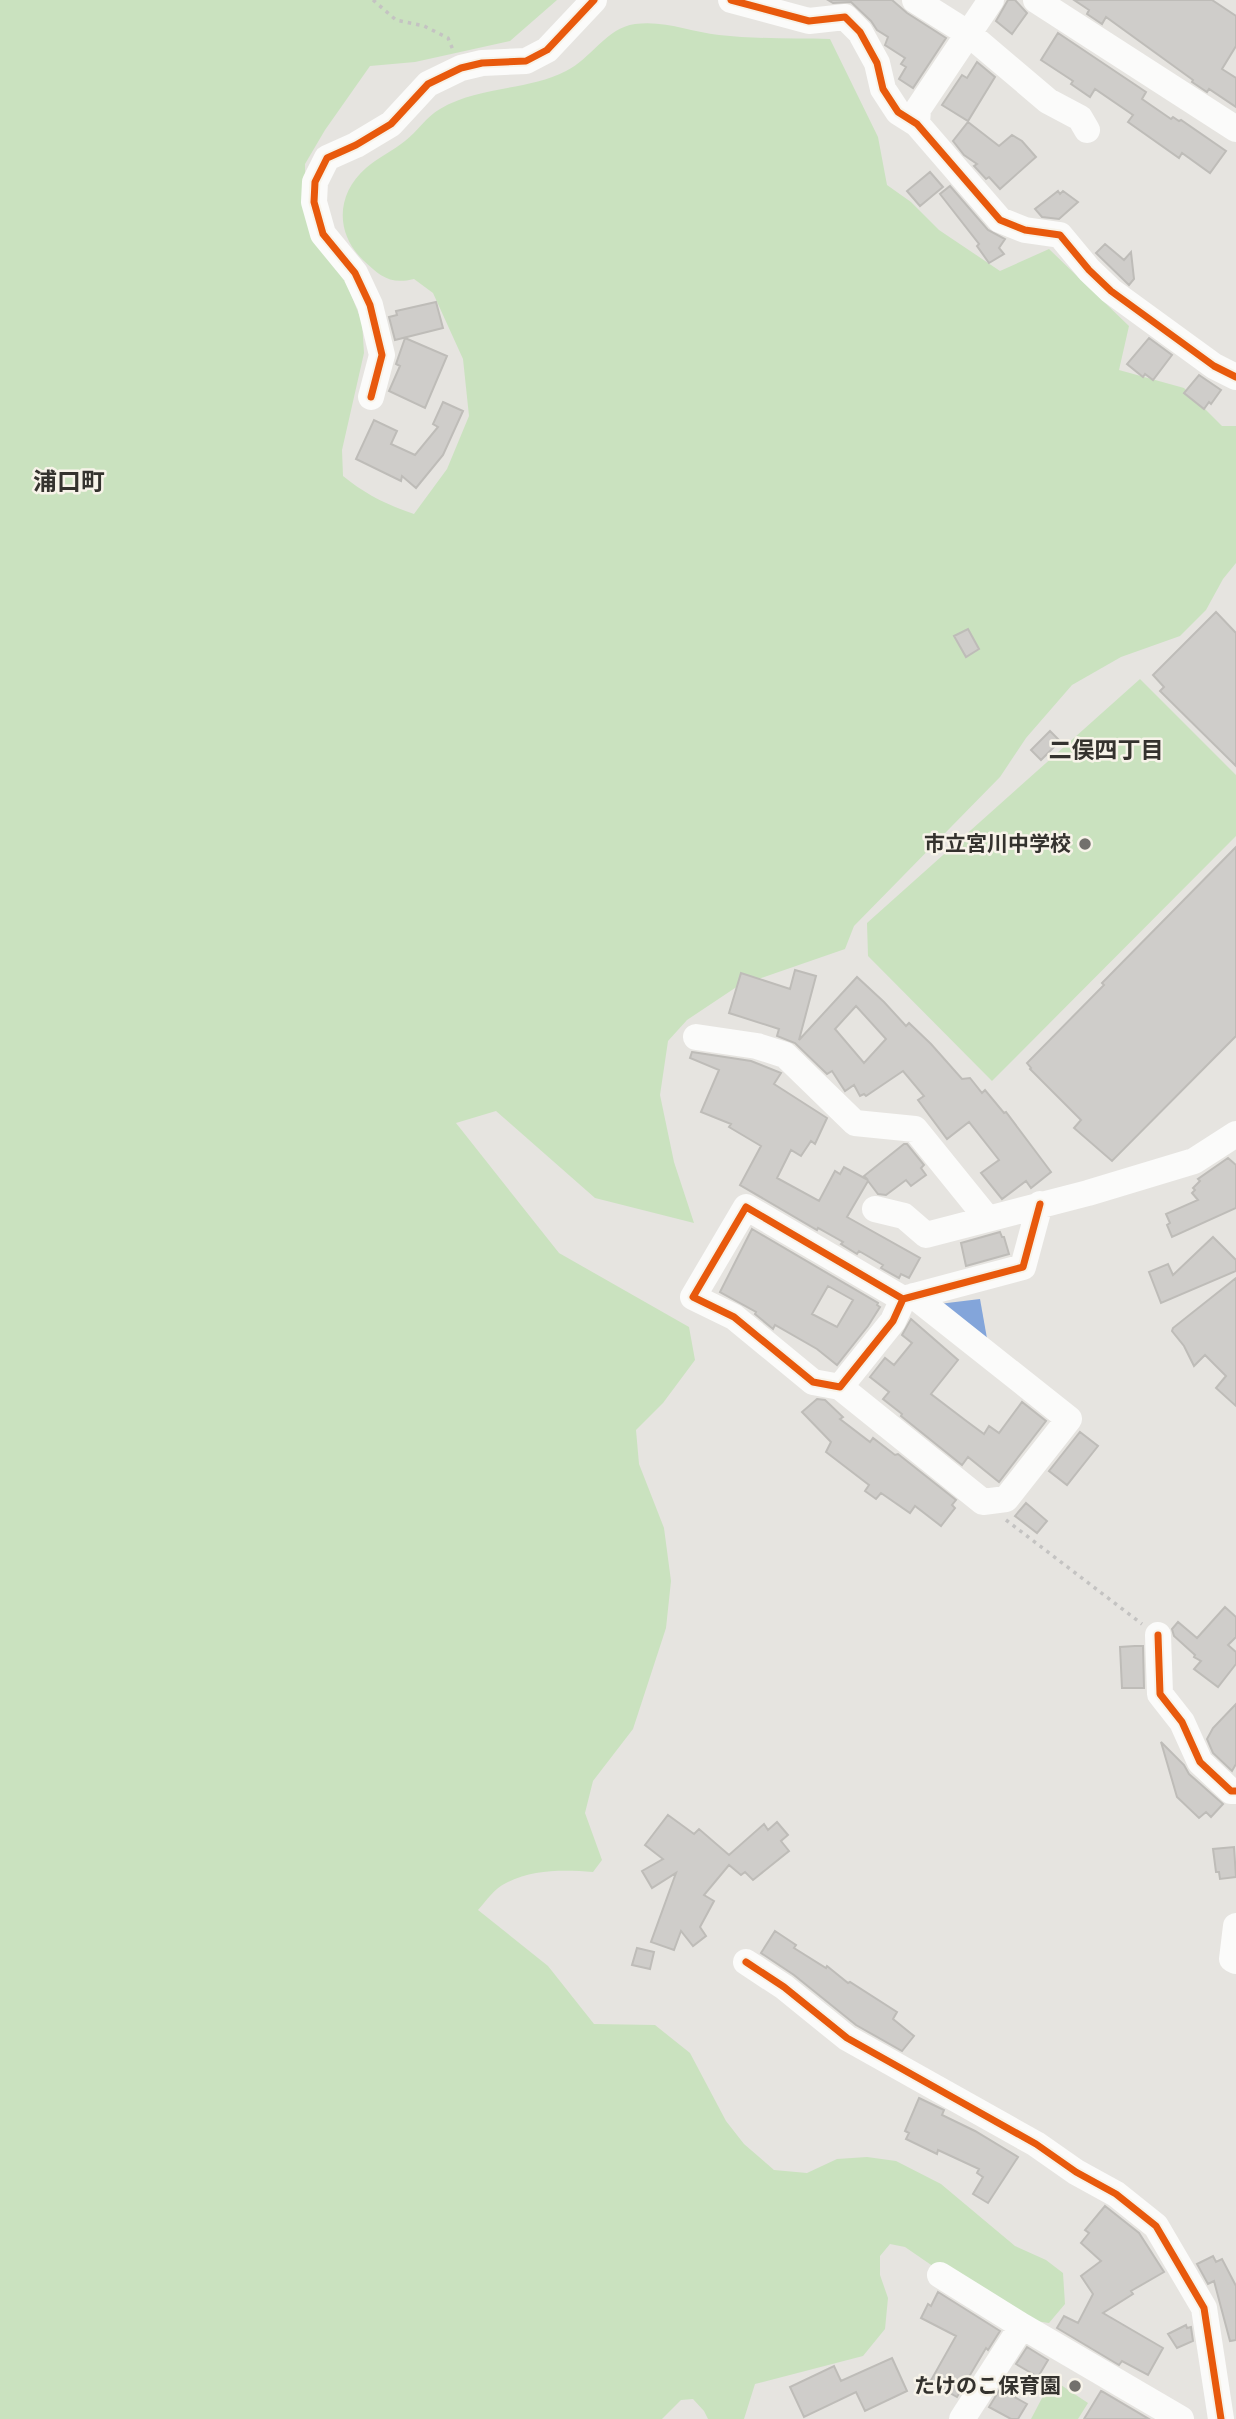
<svg xmlns="http://www.w3.org/2000/svg" width="1236" height="2419" font-family="Montserrat,'Noto Sans JP',sans-serif">
<rect width="100%" height="100%" fill="#e6e4e0"/>
<path fill="#cae2bf" d="M0 0H557L510 41 415 62 370 66 325 130 305 164 306 216 344 277 362 322 364 353 342 450 343 476C365 494 387 505 414 514L447 469 469 416 463 359 433 293 414 279C390 285 380 276 363 260 335 233 336 194 366 168 377 158 393 151 405 141 417 132 427 116 440 109 478 86 527 91 566 71 591 59 606 28 635 24 665 20 691 32 719 35 755 39 793 38 830 39L878 137 887 185 911 202 939 230 1000 271 1049 249 1129 326 1119 370 1184 388 1222 426H1236V563L1223 579 1206 610 1180 636 1121 657 1072 685 1026 738 1000 777 854 926 845 949 738 986 687 1020 668 1041 660 1095 674 1162 694 1223 595 1198 496 1111 456 1123 559 1253 689 1327 695 1360 663 1403 636 1430 639 1464 664 1528 671 1581 666 1628 633 1729 593 1781 585 1813 602 1860 593 1872C564 1870 533 1869 506 1883 495 1888 486 1901 478 1910L548 1966 594 2024 655 2025 690 2053 726 2121 744 2144 774 2170 807 2173 837 2159 867 2157 896 2161 941 2184 1015 2246 1046 2260 1063 2273 1065 2304 1049 2323 1023 2319 956 2282 905 2247 890 2244 880 2256V2275L888 2298 885 2329 863 2356 755 2384 744 2419H708L704 2411 693 2399 681 2400 662 2419H0Z
M1140 679 1236 775V836L992 1081 868 956 867 923Z
M1052 2379 1088 2403 1078 2419H1031Z"/>
<path fill="#83a5da" d="M980 1299 988 1344 939 1304Z"/>
<path fill="#cfcdca" stroke="#bebcb8" stroke-width="2" fill-rule="evenodd" d="M828 0H892L907 13 946 38 913 88 899 79 906 67 901 64 905 58 885 45 888 37 877 30 871 21 851 2 833 3Z
M1008 0H1015L1027 13 1012 34 996 21Z
M1074 0H1212L1236 16V46L1222 69 1236 78V107L1209 89 1207 92 1192 82 1193 80 1106 17 1102 24 1087 14 1089 10Z
M1058 33 1146 92 1142 99 1171 119 1173 117 1179 121 1181 120 1226 151 1210 173 1182 153 1179 158 1128 122 1133 115 1095 89 1090 97 1071 84 1073 81 1041 60Z
M977 62 995 77 968 121 942 105 962 75 967 78Z
M968 122 999 146 1012 135 1022 141 1036 157 1000 189 989 177 986 179 974 166 977 164 964 155 953 141Z
M930 172 943 187 920 206 907 191Z
M950 186 988 230 1005 239 999 248 1004 254 989 263 977 246 979 244 940 194Z
M1058 191 1060 194 1063 191 1078 202 1059 219 1042 217 1035 209Z
M1105 244 1124 260 1131 252 1134 279 1129 285 1096 253Z
M436 302 443 328 395 340 389 317 397 315 396 311Z
M405 338 447 356 425 408 389 391 400 366 396 364Z
M1149 338 1172 355 1153 380 1145 374 1143 377 1127 364Z
M1199 375 1221 390 1211 404 1209 402 1204 409 1184 393Z
M443 402 463 411 443 455 416 488 402 476 401 481 356 459 374 420 397 431 391 444 415 455 438 427 433 424Z
M1216 612 1236 633V766L1160 691 1164 687 1153 675Z
M968 629 979 649 966 657 954 636Z
M1050 731 1060 741 1041 760 1031 750Z
M1236 847V1036L1112 1161 1074 1128 1081 1120 1030 1069 1031 1068 1027 1063 1104 985 1102 983Z
M795 970 816 976 799 1040 857 977 884 1002 906 1026 909 1023 931 1044 962 1079 970 1078 982 1093 985 1090 1004 1113 1006 1112 1051 1172 1031 1188 1026 1181 1002 1199 981 1173 999 1160 969 1122 947 1139 918 1100 924 1096 903 1071 866 1096 864 1094 860 1096 854 1085 845 1091 832 1071 827 1074 795 1043 777 1036 779 1029 729 1013 741 973 790 989ZM856 1006 886 1039 864 1063 835 1029Z
M692 1052 751 1061 781 1073 774 1084 827 1118 815 1144 811 1141 801 1156 791 1150 777 1178 819 1201 835 1171 840 1174 844 1167 868 1180 864 1176 904 1144H907L924 1165 921 1168 926 1175 911 1186 906 1180 886 1195 878 1194 868 1181 847 1217 920 1258 909 1278 901 1274 899 1278 881 1268 883 1265 859 1251 857 1254 841 1244 843 1242 818 1228 817 1230 740 1185 761 1146 729 1127 731 1124 701 1112 719 1070 690 1058Z
M1228 1158 1236 1165V1208L1172 1237 1167 1225 1170 1223 1166 1214 1198 1200 1192 1193 1195 1190 1193 1188 1200 1181 1198 1179Z
M752 1229 878 1303 877 1305 880 1307 868 1326 837 1365 817 1349 775 1325 773 1329 755 1314 756 1312 720 1292ZM828 1286 853 1300 837 1327 812 1314Z
M1000 1232 1002 1237H1004L1009 1254 966 1266 961 1243Z
M1213 1237 1236 1260V1271L1161 1303 1149 1272 1168 1264 1173 1275Z
M1236 1278V1406L1216 1388 1226 1376 1205 1355 1194 1366 1184 1346 1172 1331 1173 1328Z
M911 1319 958 1360 931 1394 965 1420 984 1434 989 1426 999 1433 1022 1402 1046 1421 999 1482 968 1457 962 1465 901 1416 902 1414 883 1399 889 1392 870 1377 885 1358 894 1365 912 1343 902 1335Z
M817 1399 825 1400 843 1417 840 1419 870 1442 873 1438 895 1455 898 1454 956 1500 952 1505 955 1508 941 1526 915 1506 910 1513 881 1493 876 1499 865 1491 869 1485 826 1452 831 1442 802 1412Z
M1080 1432 1098 1446 1067 1485 1049 1471Z
M1026 1503 1047 1521 1037 1533 1015 1516Z
M1225 1607 1236 1617V1637L1228 1645 1236 1652V1664L1218 1687 1194 1669 1201 1661 1194 1657 1195 1655 1174 1636 1172 1629 1178 1622 1197 1638Z
M1135 1646H1143L1144 1688H1122L1120 1647Z
M1236 1704V1764L1232 1771 1213 1753 1207 1739 1213 1728Z
M1161 1742 1184 1765 1189 1774 1223 1804 1211 1817 1206 1812 1199 1818 1177 1797Z
M668 1815 694 1834 699 1829 729 1855 764 1824 768 1830 777 1822 788 1835 781 1841 789 1851 753 1880 745 1872 741 1875 729 1865 704 1895 714 1901 700 1927 706 1936 693 1946 681 1931 674 1950 651 1942 676 1873 652 1888 642 1871 663 1859 645 1845Z
M1234 1847 1236 1877 1220 1879 1219 1872H1216L1213 1849Z
M775 1931 796 1945 794 1948 826 1968 827 1966 848 1983 850 1982 897 2012 893 2019 914 2036 902 2051 856 2025 794 1975 761 1953Z
M637 1948 654 1952 650 1969 632 1965Z
M919 2098 944 2110 942 2115 975 2131 1018 2157 988 2203 973 2194 983 2177 977 2173 979 2169 938 2150 937 2154 906 2139 909 2133 905 2131Z
M1105 2206 1139 2233 1164 2272 1131 2291 1133 2294 1103 2313 1163 2348 1148 2375 1122 2361 1119 2365 1057 2328 1064 2316 1078 2323 1093 2294 1081 2276 1101 2261 1081 2243 1089 2233 1085 2230Z
M1213 2256 1216 2262 1222 2259 1236 2286V2340L1230 2341 1214 2281 1208 2284 1197 2264Z
M938 2292 1000 2331 988 2350 986 2348 957 2397 930 2382 956 2336 921 2318 928 2304 931 2306Z
M1186 2325 1187 2328 1191 2327 1193 2341 1177 2348 1168 2334Z
M1027 2347 1048 2360 1038 2377 1016 2364Z
M892 2358 907 2391 865 2411 856 2392 804 2417 790 2387 834 2366 841 2381Z
M1000 2389 1027 2404 1018 2419H1011L989 2407Z
M1101 2391 1103 2392 1149 2419H1084Z"/>
<g fill="none" stroke-linecap="round" stroke-linejoin="round">
<path stroke="#c4c3c2" stroke-width="3.5" stroke-dasharray="3.5 5" stroke-linecap="butt" d="M373 0 396 20 424 26 448 38 453 50
M1006 1520 1142 1624"/>
<path stroke="#fbfbfa" stroke-width="26" d="M731 0 809 21 845 17 860 32 877 63 883 89 898 112 917 124 1000 220 1025 230 1060 235 1089 270 1111 291 1214 366 1236 377
M915 0 969 34 1048 101 1080 118 1087 130
M1036 0 1236 129
M917 124 918 109 991 0
M371 397 382 355 370 305 355 273 323 234 314 202 315 182 327 158 356 145 391 124 428 84 461 68 482 63 526 61 547 50 594 0
M696 1037 757 1046 785 1055 855 1123 915 1129 987 1218
M875 1209 904 1216 926 1235 1088 1193 1194 1161 1236 1134
M903 1299 893 1321 840 1387 813 1382 734 1317 693 1297 746 1207 903 1299 1023 1267 1040 1204
M840 1387 983 1502 1006 1499 1069 1419 914 1296
M1158 1635 1160 1694 1182 1722 1200 1762 1231 1791H1236
M1236 1926 1232 1959 1236 1961
M746 1962 784 1987 847 2038 1036 2144 1076 2172 1116 2194 1156 2226 1204 2308 1221 2419
M940 2275 1022 2326
M962 2419 1022 2326 1181 2419"/>
<g stroke="#f7f3e9" stroke-width="11">
<path id="cycleway" d="M731 0 809 21 845 17 860 32 877 63 883 89 898 112 917 124 1000 220 1025 230 1060 235 1089 270 1111 291 1214 366 1236 377
M371 397 382 355 370 305 355 273 323 234 314 202 315 182 327 158 356 145 391 124 428 84 461 68 482 63 526 61 547 50 594 0
M903 1299 893 1321 840 1387 813 1382 734 1317 693 1297 746 1207 903 1299 1023 1267 1040 1204
M1158 1635 1160 1694 1182 1722 1200 1762 1231 1791H1236
M746 1962 784 1987 847 2038 1036 2144 1076 2172 1116 2194 1156 2226 1204 2308 1221 2419"/>
</g>
<use href="#cycleway" stroke="#e8590c" stroke-width="7"/>
</g>
<g fill="#72706c" stroke="#f7f3e9" stroke-width="2.5">
<circle cx="1085" cy="844" r="7"/>
<circle cx="1075" cy="2386" r="7"/>
</g>
<g text-anchor="middle" stroke-width="5" stroke-linejoin="round" paint-order="stroke">
<g font-size="21" font-weight="bold" fill="#34322e" stroke="#f7f3e9" text-anchor="end">
<text x="1071" y="851">市立宮川中学校</text>
<text x="1061" y="2393">たけのこ保育園</text>
</g>
<g font-size="23" font-weight="bold" fill="#34322e" stroke="#f7f3e9">
<text x="1106" y="758">二俣四丁目</text>
</g>
<g font-size="24" font-weight="bold" fill="#34322e" stroke="#f7f3e9">
<text x="69" y="490">浦口町</text>
</g>
</g>
</svg>
